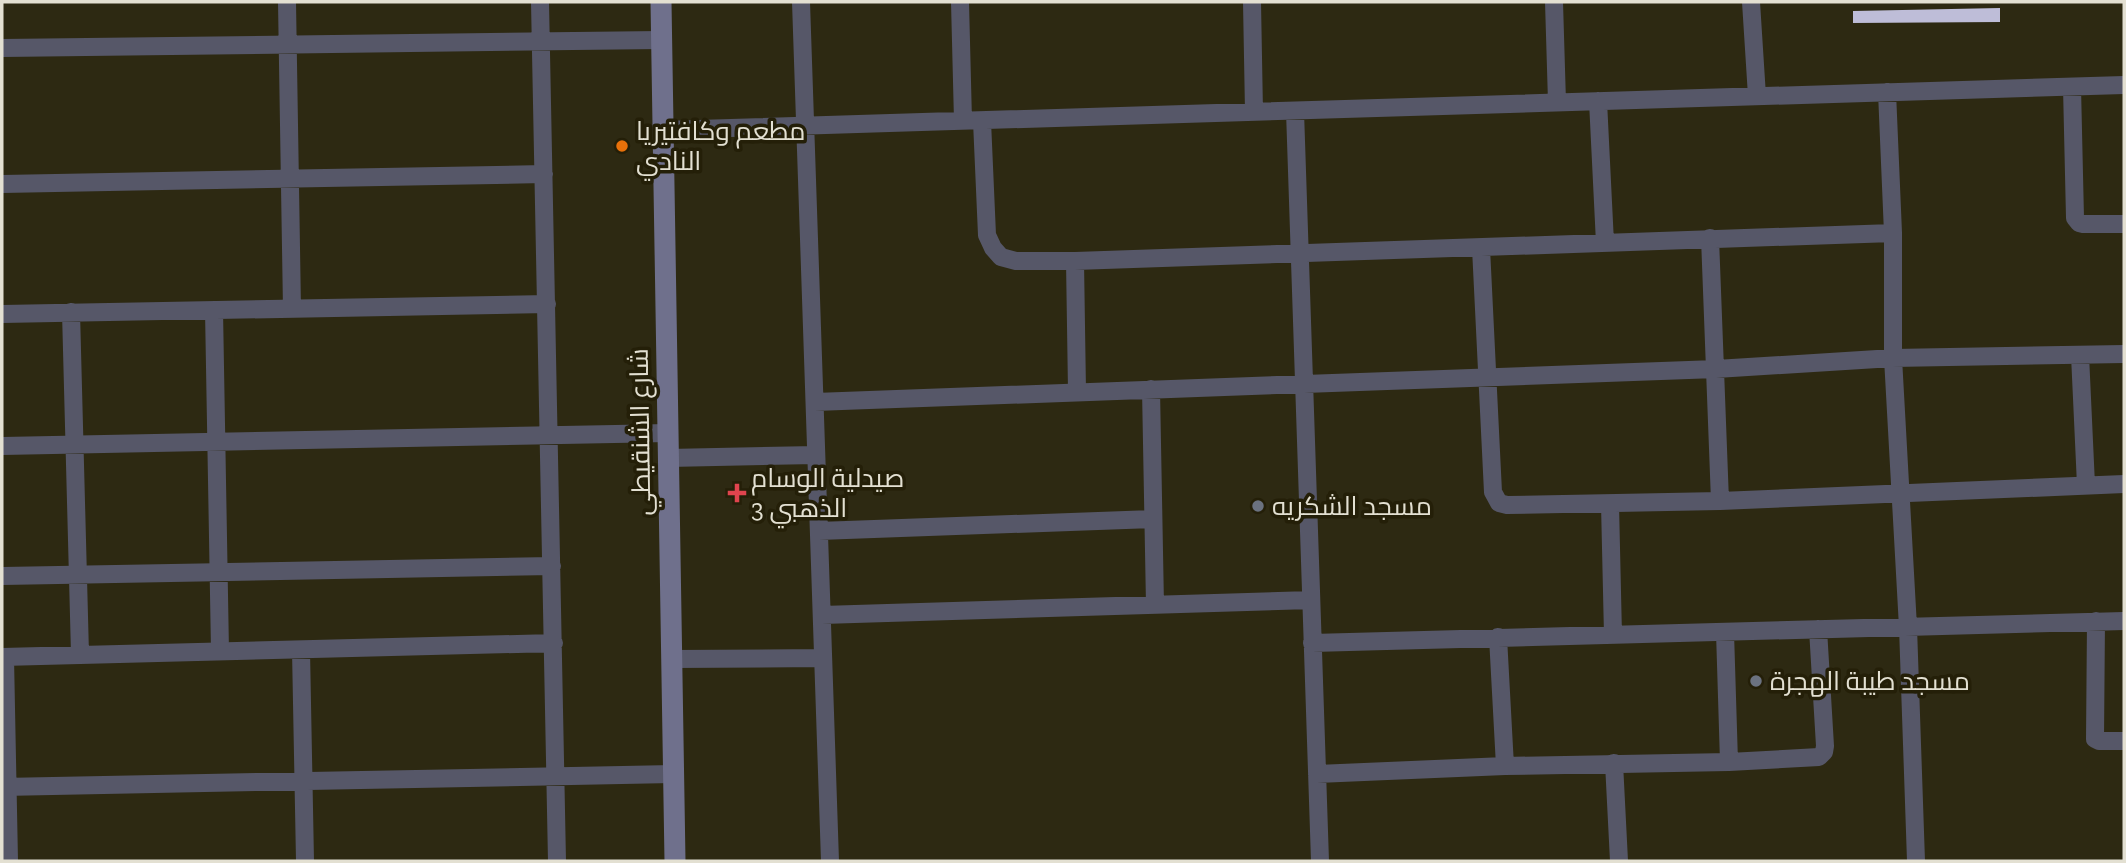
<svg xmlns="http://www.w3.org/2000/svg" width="2126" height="863" font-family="'Zilla Slab',Cairo,serif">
<rect width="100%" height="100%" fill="#2d2912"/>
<path fill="#bebdd8" d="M2000 8V22L1853 23V11Z"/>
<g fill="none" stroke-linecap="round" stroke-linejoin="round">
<path stroke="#565768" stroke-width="18" d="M287 2 292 309
M540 2 557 861
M801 2 830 861
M960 2 963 121
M1252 2 1254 112
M1554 2 1557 102
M1751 2 1757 96
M2 48 661 40
M2072 87 2075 218 2079 223 2083 224H2124
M1887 92 1893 233V358L1908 627 1916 861
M1598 101 1605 243
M1295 111 1320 861
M982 121 987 235 993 248 1001 257 1016 261H1075L1893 233
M664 130 2124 85
M2 184 544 174
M1710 238 1720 501
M1481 248 1493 492 1499 503 1507 505 1720 501 2124 484
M1075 261 1077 391
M214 310 220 651
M71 312 80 654
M2 314 547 304
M2080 355 2086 485
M1151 389 1155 605
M815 402 1716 369 1893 358 2124 354
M2 446 668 433
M668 458 816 455
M1610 504 1613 635
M819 531 1153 519
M2 576 552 566
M822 615 1311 600
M2096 621 2095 739 2099 741H2124
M1725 632 1729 762
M1498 637 1505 766
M1312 643 2124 621
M301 650 305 861
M2 657 554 643
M5 657 9 861
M672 659 823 658
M1614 763 1619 861
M1317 774 1505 766 1729 762 1819 757 1824 752 1825 746 1818 629
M2 787 673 774"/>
<path stroke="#6f708c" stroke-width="21" d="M661 2 675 861"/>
</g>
<circle fill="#e8710a" stroke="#241f08" stroke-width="2.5" cx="622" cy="146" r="7"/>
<path fill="#e0444e" stroke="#241f08" stroke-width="2.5" d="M733.5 482.5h7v7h7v7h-7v7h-7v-7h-7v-7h7z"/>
<g fill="#6b7280" stroke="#241f08" stroke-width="2.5">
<circle cx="1258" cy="506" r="7"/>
<circle cx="1756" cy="681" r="7"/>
</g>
<g text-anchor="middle" stroke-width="7" stroke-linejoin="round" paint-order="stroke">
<g font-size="26" fill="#e3e0d2" stroke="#241f08" text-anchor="start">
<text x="636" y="140">مطعم وكافتيريا<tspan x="636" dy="30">النادي</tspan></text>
<text x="751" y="487">صيدلية الوسام<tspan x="751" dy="30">الذهبي 3</tspan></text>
<text x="1272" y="515">مسجد الشكريه</text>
<text x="1770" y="690">مسجد طيبة الهجرة</text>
</g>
<g font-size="26" fill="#e3e0d2" stroke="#241f08">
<text transform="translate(640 432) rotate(-91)" y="9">شارع الشنقيطي</text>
</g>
</g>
<rect width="2126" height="863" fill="none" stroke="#e3e0d2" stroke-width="7"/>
</svg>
